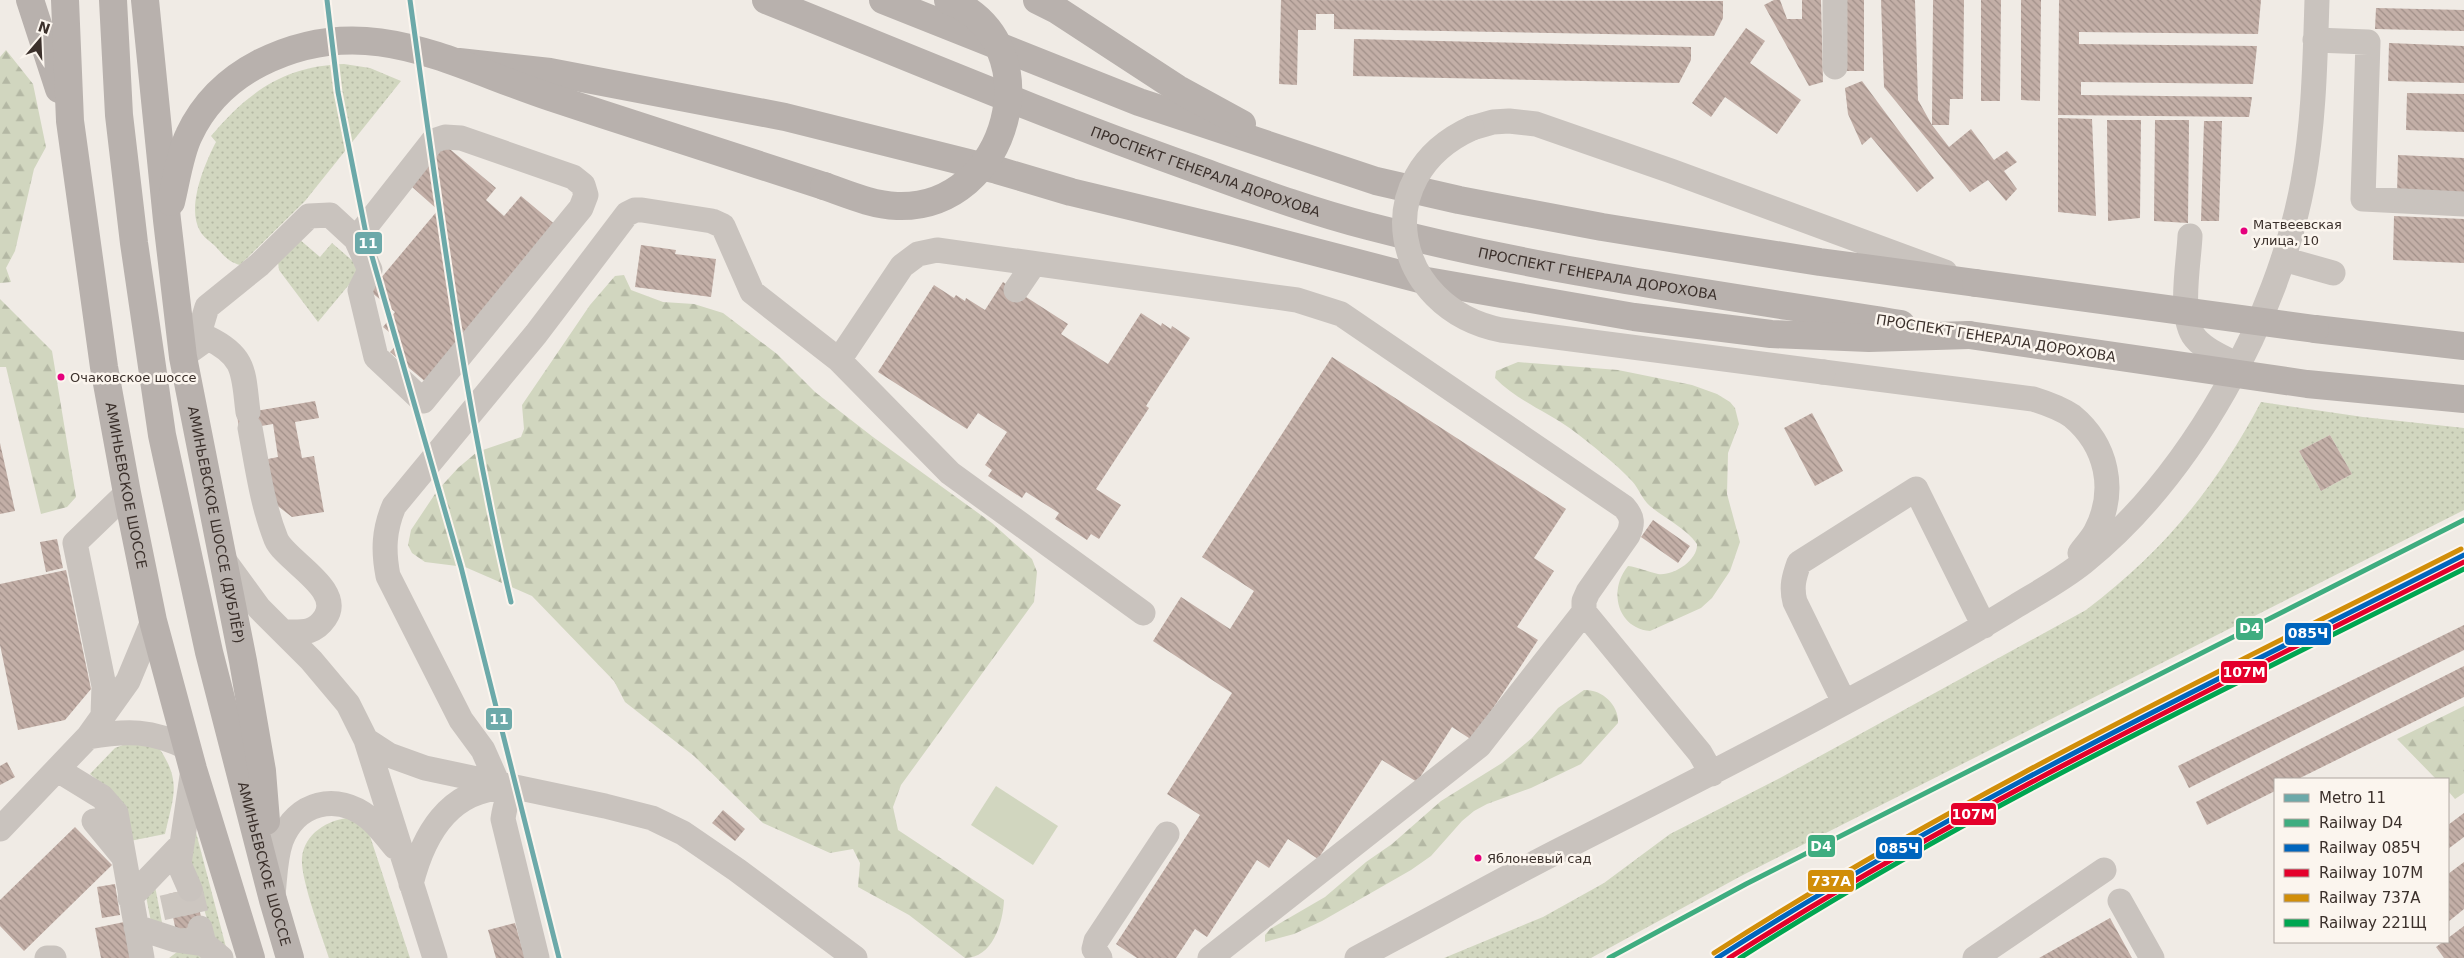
<svg xmlns="http://www.w3.org/2000/svg" width="2464" height="958" font-family="'DejaVu Sans',sans-serif">
<defs>
<pattern id="green-dots" width="8" height="8" patternUnits="userSpaceOnUse" patternTransform="scale(1.25)"><rect width="8" height="8" fill="#d1d6bf"/><path d="M2 2h.1M6 6h.1" fill="none" stroke="#b4b8a4" stroke-width="1.8" stroke-linecap="round"/></pattern>
<pattern id="forest-firs" width="22" height="20" patternUnits="userSpaceOnUse" patternTransform="scale(1.25)"><rect width="22" height="20" fill="#d1d6bf"/><path d="M5 1l3.5 6h-7zM16 11l3.5 6h-7z" fill="#b4b8a4"/></pattern>
<pattern id="building-back-hatch" width="6" height="6" patternUnits="userSpaceOnUse" patternTransform="scale(1.25)"><rect width="6" height="6" fill="#c3afa7"/><path d="M-1 5l2 2M0 0l6 6M5-1l2 2" fill="none" stroke="#a08f88"/></pattern>
</defs>
<rect width="100%" height="100%" fill="#f0ebe5"/>
<path fill="url(#green-dots)" fill-rule="evenodd" d="M344 64 370 68 401 81 305 201 240 265C229 262 224 256 216 247 211 242 203 237 200 231 186 207 205 163 216 142L211 136C249 91 285 66 344 64Z
M299 239 320 257 332 243 362 269 318 322 279 270 278 262Z
M2261 402 2363 417 2464 428V510L1741 876 1591 958H1444L1543 917 1604 883 1670 834 1780 778 2086 610C2164 551 2215 488 2261 402ZM2330 435 2352 474 2321 491 2299 451Z
M136 740 157 745C182 781 174 794 165 834L130 841 116 796 90 774 115 748Z
M192 817 227 951 213 940 187 850Z
M350 818 367 827 410 958H329C322 936 300 878 302 858 304 834 328 819 350 818Z
M154 881 164 933 151 922 145 891Z
M181 949 209 958H169Z"/>
<path fill="url(#forest-firs)" d="M6 50 33 84 46 147 34 169 15 251 6 268 11 282 0 283V57Z
M624 275 631 290 663 302 694 304 723 313 777 354 815 392 873 437 992 523 1032 559 1037 572 1034 602 901 785 893 807 898 830 1004 900C1003 924 992 958 965 958L909 915 858 887 860 863 853 849 830 853 763 823 694 756 625 702 614 681 532 596 465 567 425 562 412 553 408 545 411 530 437 491 458 468 477 452 521 437 524 429 522 405 590 305 615 276Z
M0 299 52 351 76 497 67 507 41 514 6 367H0Z
M1518 362 1618 370 1692 385 1717 394 1730 402 1735 408 1739 424 1728 453 1727 494 1740 542 1730 571 1712 598 1701 608 1650 631C1617 628 1608 590 1628 566 1638 567 1648 572 1658 574 1674 576 1698 560 1697 544 1685 527 1665 519 1650 506 1642 499 1639 489 1632 481 1614 462 1592 445 1571 429 1547 412 1516 400 1495 378L1496 371Z
M1584 690C1602 689 1619 705 1618 723L1581 764 1531 788 1487 804 1474 811 1462 821 1431 856 1411 870 1322 921 1294 934 1265 942V935L1270 929 1325 897 1366 862 1392 844 1441 801 1502 763 1532 738 1558 708Z
M2464 706V793L2455 799 2448 791V779H2436L2397 739Z"/>
<path fill="#d1d6bf" d="M996 786 1058 826 1033 865 971 825Z"/>
<path fill="url(#building-back-hatch)" d="M1281 0 1723 1V18L1714 36 1334 29V14H1316V30H1298L1297 85 1279 84Z
M1774 0H1780L1787 19H1802V0H1821L1823 82 1809 86 1764 5Z
M1844 0H1864V71H1845Z
M1881 0H1915L1918 100 1932 125 1933 0H1964L1963 99H1950L1949 125H1932L1949 147 1971 129 1994 160 2007 151 2017 162 2004 171 2017 189 2006 201 1988 180 1970 192 1884 87Z
M1981 0H2001L2000 101H1981Z
M2021 0H2041L2040 101 2021 100Z
M2059 0H2261L2258 34 2079 32V44L2257 46 2253 84 2081 82V95L2252 97 2249 117 2058 115Z
M2376 8 2464 10V31L2375 29Z
M1746 28 1765 41 1750 63 1801 100 1777 134 1725 97 1711 117 1692 103Z
M1354 39 1691 47V60L1679 83 1353 76Z
M2389 43 2464 46V83L2388 81Z
M1862 81 1934 178 1917 192 1871 137 1862 145 1848 114 1845 88Z
M2407 93 2464 94V132L2406 130Z
M2058 118 2092 119 2096 216 2058 212Z
M2107 120H2141L2140 218 2108 221Z
M2155 120H2189L2188 223 2154 221Z
M2204 121H2222L2219 221H2201Z
M445 145 496 188 486 200 504 216 521 196 558 227 427 383 390 352 400 341 383 327 395 312 370 291 438 210 411 186Z
M2398 155 2464 158V196L2397 194Z
M2394 216 2464 219V263L2393 260Z
M641 245 676 250 675 254 716 259 711 297 635 287Z
M1003 282 1068 324 1061 334 1108 364 1141 313 1161 326 1162 323 1171 329 1172 326 1190 338 1146 406 1149 408 1096 489 1121 505 1099 539 1091 534 1087 540 1055 519 1059 513 1026 492 1022 498 988 476 992 470 985 465 1007 432 978 413 967 429 878 372 934 285 954 298 956 295 965 301 966 298 985 310Z
M1332 357 1566 509 1534 558 1554 571 1517 627 1538 640 1472 740 1452 727 1417 782 1382 760 1318 859 1288 839 1269 868 1257 860 1207 937 1195 929 1176 958H1137L1116 944 1200 815 1167 794 1232 693 1153 641 1181 597 1230 629 1254 591 1202 557Z
M315 401 319 418 295 422 302 458 314 456 324 512 292 517 270 500 263 460 278 457 273 424 239 430 237 414Z
M1812 413 1843 471 1815 486 1784 428Z
M2330 435 2352 474 2321 491 2299 451Z
M0 443 15 511 0 514Z
M1653 520 1690 546 1678 563 1641 537Z
M57 539 63 568 46 572 40 542Z
M66 570 91 689 65 720 18 730 0 645V584Z
M2464 625V650L2189 788 2178 766Z
M2464 666V697L2298 779H2275V791L2207 825 2196 802Z
M7 762 15 777 0 785V766Z
M723 810 745 829 735 841 712 823Z
M2464 813V837L2448 849V825Z
M75 827 112 865 24 951 0 926V900Z
M2464 862V909L2448 922V874Z
M115 884 120 915 102 918 97 887Z
M194 888 203 925 176 931 168 894Z
M2110 918 2132 958H2039Z
M124 922 131 958H101L95 928Z
M515 923 525 958H496L488 930Z
M2464 926V958H2444L2436 947 2443 942H2448V938Z"/>
<g fill="none" stroke-linecap="round" stroke-linejoin="round">
<path stroke="#ccc6c0" stroke-width="25" stroke-dasharray="25 12" stroke-linecap="butt" d="M190 889 199 926
M172 893 180 930"/>
<path stroke="#c9c3be" stroke-width="25" d="M1835 0V67
M2315 40 2368 42 2363 199 2464 204
M1472 128 1493 122 1509 121 1536 124 1671 171 1945 272
M2190 236C2189 262 2179 311 2193 335 2202 349 2223 357 2237 365
M2283 259 2333 273
M1016 290 1033 265
M195 347 207 307 259 265 309 216 330 215 356 239 433 141 445 137 461 138 573 177 583 185 586 195 581 208 423 401 376 357 360 290 370 270 356 239
M187 353 208 338C247 357 243 374 248 412
M1823 372 2033 399C2046 403 2060 408 2072 416 2107 445 2117 490 2096 531 2092 539 2085 546 2080 553
M250 428C257 465 262 504 276 539 285 561 345 589 325 618 314 634 303 632 285 632
M224 560 259 608 311 660 348 704 366 740 435 958
M1584 612 1700 753 1712 774
M1143 613 950 473 839 360 902 266 918 254 937 250 1297 300 1341 314 1624 507C1633 517 1633 524 1628 535L1588 592 1584 601V612L1479 746 1210 958
M1844 702 1795 602C1791 587 1794 577 1799 563L1916 489 1984 626
M103 715 104 686 75 543 127 493
M88 737C128 730 151 730 188 748
M366 740 389 755 425 768 605 806 652 818 683 833 737 870 855 958
M58 770 102 797 116 813 142 958
M498 784 483 750 461 720 388 576C383 550 384 530 394 506L536 334 627 214 635 210H642L712 221 723 226 752 292 839 360
M518 788C507 797 505 805 503 819L537 958
M94 821 122 855
M0 829 88 737 128 681 153 621
M411 884C423 836 448 790 503 788
M190 889 179 864 193 769
M273 895C275 877 275 858 281 841 296 802 337 792 369 818 379 826 387 838 395 847
M130 898 182 844
M2120 901 2152 958
M136 927 176 940 204 944
M200 928 204 944 221 958
M47 958H54
M1100 958 1094 949 1096 941 1167 834
M1357 958C1427 922 1495 883 1564 848 1649 805 1734 762 1818 717 1884 681 1952 646 2016 606 2039 592 2063 579 2084 562 2192 475 2278 318 2303 182 2314 122 2315 61 2317 0
M1975 958 2104 870"/>
<g stroke="#b8b1ad" stroke-width="28">
<path d="M30 0 59 89"/>
<path id="s1" d="M65 0 70 121 104 367 127 493 153 621 193 769 251 958"/>
<path id="s2" d="M113 0 119 115 134 243 162 435 209 652 273 900 290 958"/>
<path id="s3" d="M145 0 167 220 183 357 243 661 262 771 266 821"/>
<path id="s4" d="M766 0C908 57 1049 117 1193 168 1251 189 1309 211 1368 226 1543 272 1723 295 1901 324"/>
<path d="M883 0 1139 102 1376 181 1459 200 1602 227 1820 262 1976 283"/>
<path d="M1037 0 1057 10 1178 89 1242 124"/>
<path d="M459 62 550 72 785 117 997 170 1071 192 1242 233 1427 281 1634 317 1771 334 1869 338 1969 335"/>
<path d="M171 202C176 182 180 153 189 135 204 103 229 79 260 63 366 9 450 64 550 97 641 127 732 156 824 186"/>
<path d="M2315 329 2464 346"/>
</g>
<path stroke="#c9c3be" stroke-width="25" d="M1472 128C1366 176 1392 308 1501 330L1823 372"/>
<path stroke="#b8b1ad" stroke-width="28" d="M824 186C847 194 872 205 897 206 1009 210 1054 43 948 0
M1976 283 2315 329
M1969 335 2307 384 2464 399"/>
<g stroke="#fbf5ee" stroke-width="9">
<path id="rail-1" d="M1609 958 1746 884 2464 520"/>
</g>
<g stroke="#fbf5ee" stroke-width="9">
<path id="rail-2" d="M1717 958C1955 805 2212 683 2464 555"/>
</g>
<g stroke="#fbf5ee" stroke-width="9">
<path id="rail-3" d="M1729 958C1963 808 2216 687 2464 562"/>
</g>
<g stroke="#fbf5ee" stroke-width="9">
<path id="rail-4" d="M1714 953C1952 800 2209 677 2461 549"/>
</g>
<g stroke="#fbf5ee" stroke-width="9">
<path id="rail-5" d="M1740 958C1971 810 2220 692 2464 569"/>
</g>
<use href="#rail-1" stroke="#3fad80" stroke-width="5"/>
<use href="#rail-2" stroke="#0065bd" stroke-width="5"/>
<use href="#rail-3" stroke="#e4002b" stroke-width="5"/>
<use href="#rail-4" stroke="#d18e09" stroke-width="5"/>
<use href="#rail-5" stroke="#00a651" stroke-width="5"/>
<g stroke="#fbf5ee" stroke-width="9">
<path id="metro-1" d="M327 0 338 92 367 239 461 567 559 958
M410 0C438 202 464 403 511 602"/>
</g>
<use href="#metro-1" stroke="#6ca9a9" stroke-width="5"/>
</g>
<g fill="#e5007d" stroke="#fbf5ee" stroke-width="2">
<circle cx="2244" cy="231" r="4.5"/>
<circle cx="61" cy="377" r="4.5"/>
<circle cx="1478" cy="858" r="4.5"/>
</g>
<g text-anchor="middle" stroke-width="5" stroke-linejoin="round" paint-order="stroke">
<g font-size="13" fill="#3b302b" stroke="#fbf5ee" text-anchor="start">
<text x="2253" y="229">Матвеевская<tspan x="2253" dy="16">улица, 10</tspan></text>
<text x="70" y="382">Очаковское шоссе</text>
<text x="1487" y="863">Яблоневый сад</text>
</g>
<g font-size="14" fill="#3b302b" stroke="#fbf5ee">
<text dy="5" stroke="none"><textPath href="#s4" startOffset="472">ПРОСПЕКТ ГЕНЕРАЛА ДОРОХОВА</textPath></text>
<text dy="5" stroke="none"><textPath href="#s4" startOffset="878">ПРОСПЕКТ ГЕНЕРАЛА ДОРОХОВА</textPath></text>
<text transform="translate(1996 338) rotate(9)" y="5">ПРОСПЕКТ ГЕНЕРАЛА ДОРОХОВА</text>
<text dy="5" stroke="none"><textPath href="#s1" startOffset="490">АМИНЬЕВСКОЕ ШОССЕ</textPath></text>
<text dy="5" stroke="none"><textPath href="#s3" startOffset="530">АМИНЬЕВСКОЕ ШОССЕ (ДУБЛЁР)</textPath></text>
<text dy="5" stroke="none"><textPath href="#s2" startOffset="879">АМИНЬЕВСКОЕ ШОССЕ</textPath></text>
</g>
</g>
<g stroke="#fbf5ee" stroke-width="2">
<rect x="354" y="231" width="29" height="24" rx="5" fill="#6ca9a9"/>
<rect x="2235" y="617" width="29" height="24" rx="5" fill="#3fad80"/>
<rect x="2284" y="622" width="48" height="24" rx="5" fill="#0065bd"/>
<rect x="2220" y="660" width="48" height="24" rx="5" fill="#e4002b"/>
<rect x="485" y="707" width="28" height="24" rx="5" fill="#6ca9a9"/>
<rect x="1950" y="802" width="47" height="24" rx="5" fill="#e4002b"/>
<rect x="1807" y="834" width="29" height="24" rx="5" fill="#3fad80"/>
<rect x="1875" y="836" width="48" height="24" rx="5" fill="#0065bd"/>
<rect x="1807" y="869" width="48" height="24" rx="5" fill="#d18e09"/>
</g>
<g font-size="14" text-anchor="middle" font-weight="bold" fill="#fff">
<text x="368" y="248">11</text>
<text x="2250" y="633">D4</text>
<text x="2308" y="638">085Ч</text>
<text x="2244" y="677">107М</text>
<text x="499" y="724">11</text>
<text x="1973" y="819">107М</text>
<text x="1821" y="851">D4</text>
<text x="1899" y="853">085Ч</text>
<text x="1831" y="886">737А</text>
</g>
<rect x="2274" y="778" width="175" height="165" fill="#fbf5ee" stroke="#aea6a0"/>
<rect x="2284" y="794" width="25" height="8" fill="#6ca9a9" stroke="#aea6a0"/>
<text x="2319" y="803" font-size="15" fill="#3b302b">Metro 11</text>
<rect x="2284" y="819" width="25" height="8" fill="#3fad80" stroke="#aea6a0"/>
<text x="2319" y="828" font-size="15" fill="#3b302b">Railway D4</text>
<rect x="2284" y="844" width="25" height="8" fill="#0065bd" stroke="#aea6a0"/>
<text x="2319" y="853" font-size="15" fill="#3b302b">Railway 085Ч</text>
<rect x="2284" y="869" width="25" height="8" fill="#e4002b" stroke="#aea6a0"/>
<text x="2319" y="878" font-size="15" fill="#3b302b">Railway 107М</text>
<rect x="2284" y="894" width="25" height="8" fill="#d18e09" stroke="#aea6a0"/>
<text x="2319" y="903" font-size="15" fill="#3b302b">Railway 737А</text>
<rect x="2284" y="919" width="25" height="8" fill="#00a651" stroke="#aea6a0"/>
<text x="2319" y="928" font-size="15" fill="#3b302b">Railway 221Щ</text>
<g transform="translate(40 40) rotate(19)" stroke="#fbf5ee" stroke-width="4" paint-order="stroke">
<path d="M0-4L9 19L0 12L-9 19Z" fill="#3b302b"/>
<text y="-8" font-size="14" font-weight="bold" text-anchor="middle" fill="#3b302b">N</text>
</g>
</svg>
